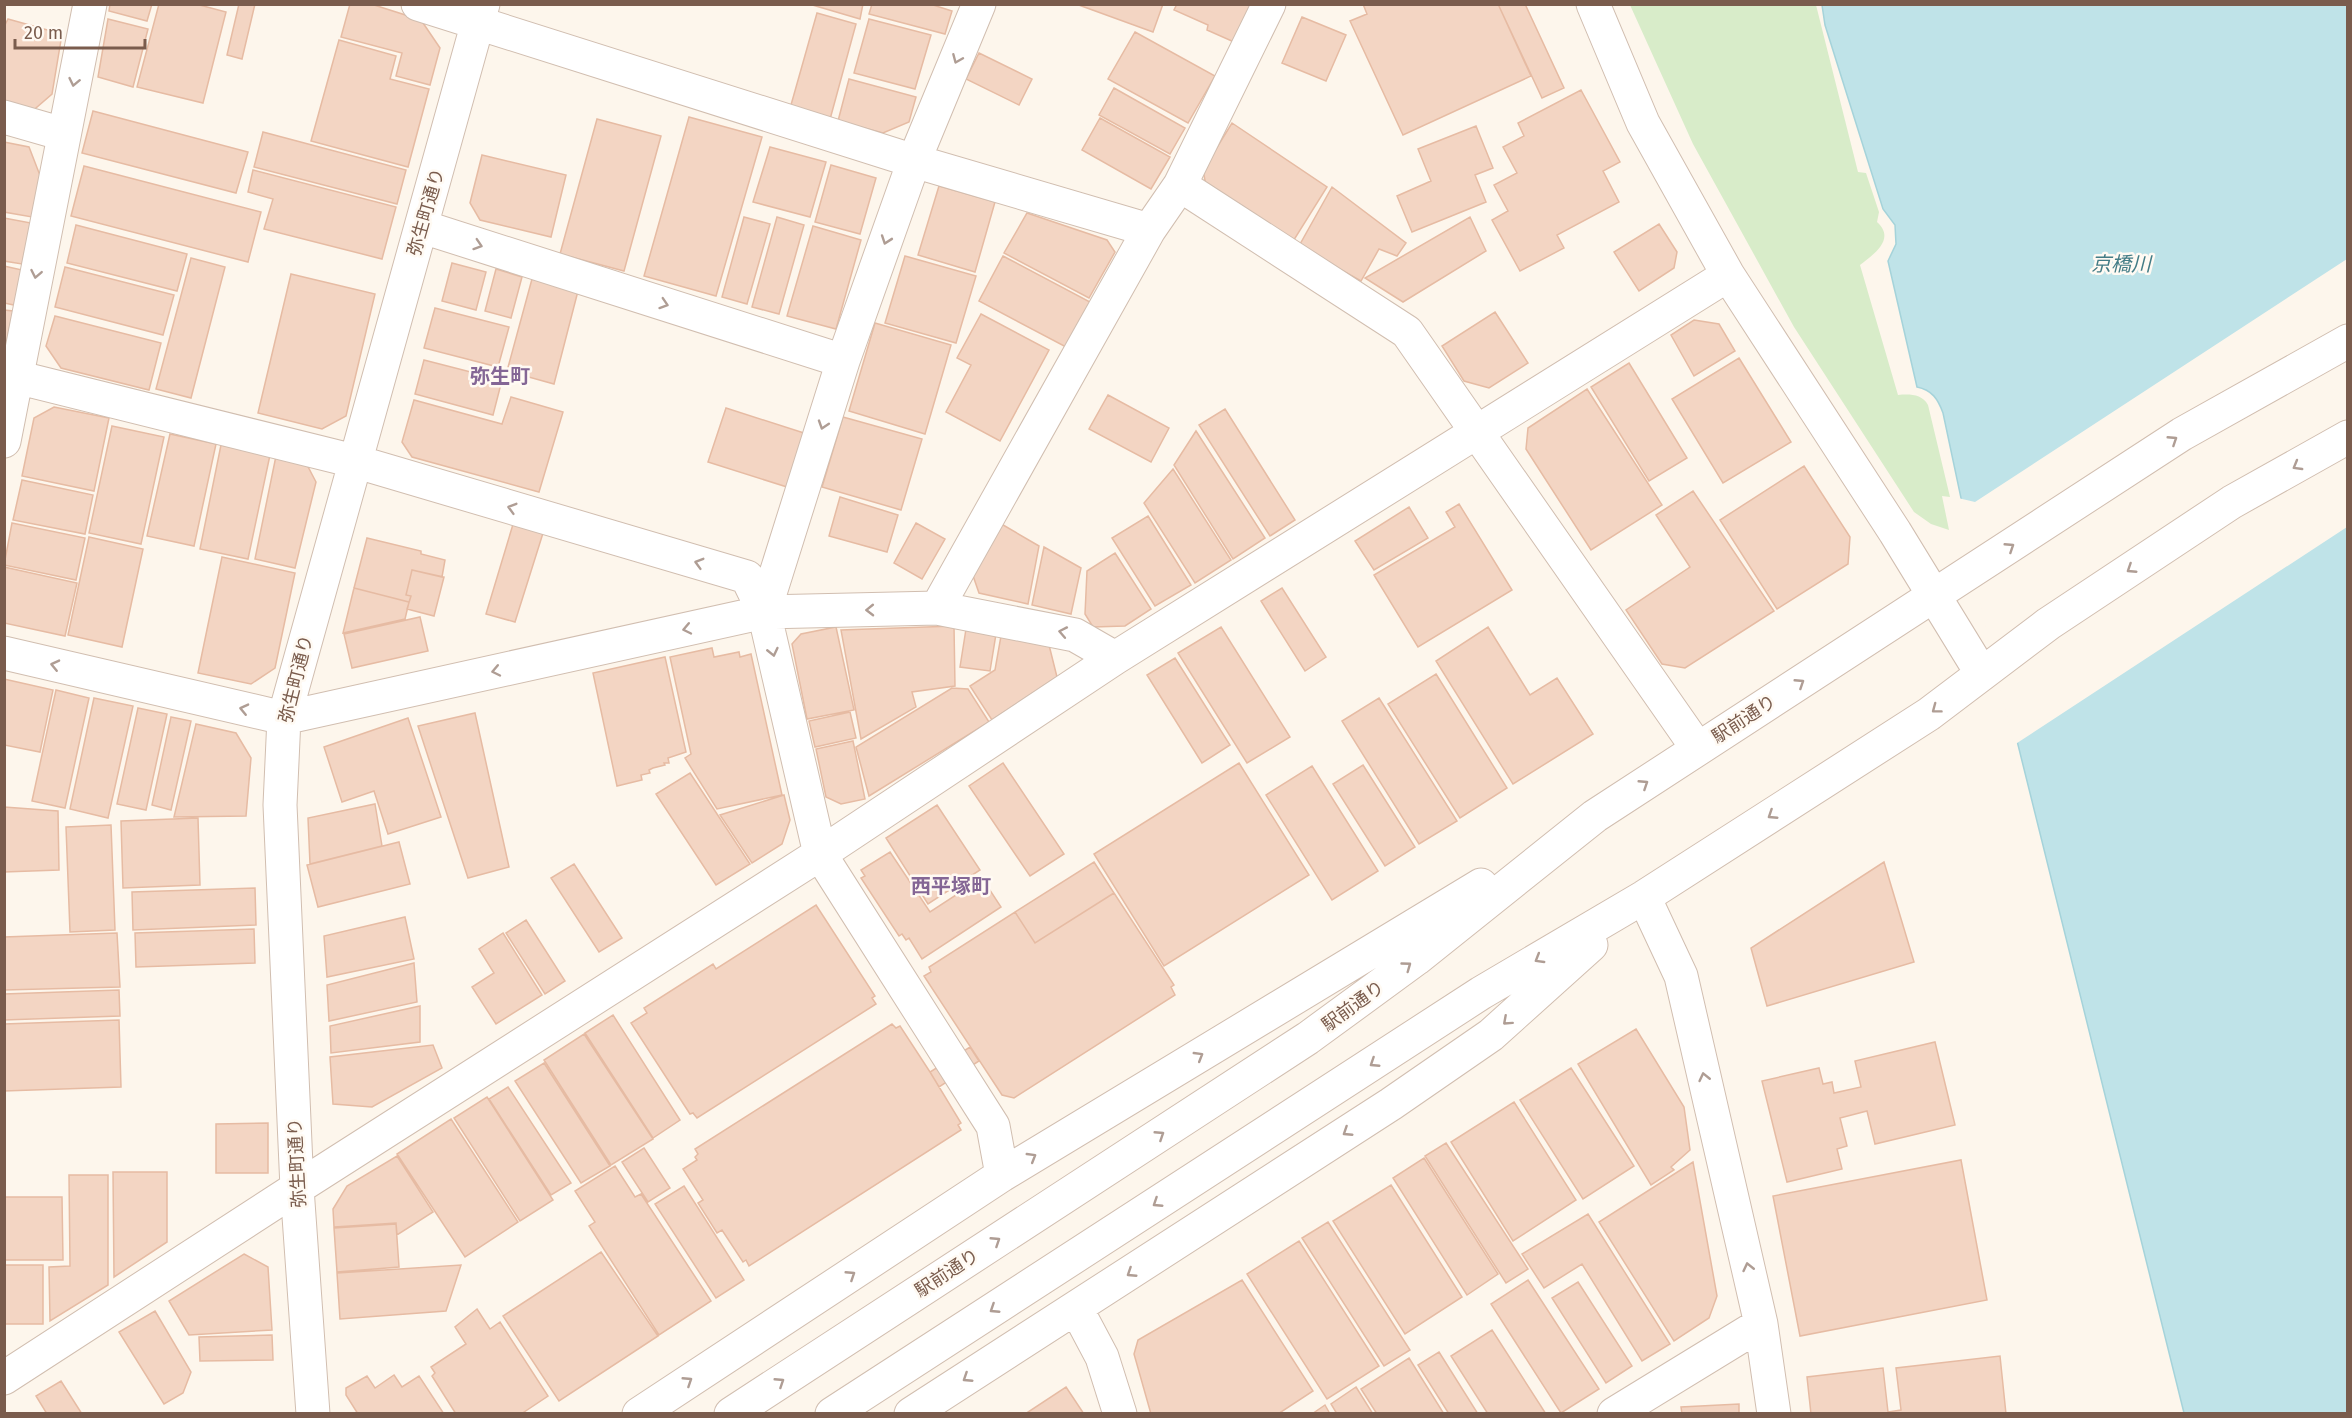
<svg xmlns="http://www.w3.org/2000/svg" width="2352" height="1418" font-family="'Fira Sans','Noto Sans JP',sans-serif">
<rect width="100%" height="100%" fill="#fdf6ec"/>
<path fill="#d8ecc9" d="M1630 5H1816L1858 172 1866 173 1879 212 1877 222C1896 239 1874 254 1860 265L1898 395C1910 394 1922 394 1928 405L1950 497 1942 496 1949 530 1931 524 1914 512 1794 327 1693 144Z"/>
<path fill="#bfe3e8" stroke="#a5d3da" stroke-width="1.5" d="M1822 5H2347V1413H2184L1986 616 1943 413C1938 399 1932 390 1917 387L1888 261 1896 244 1895 225 1883 209 1825 25Z"/>
<path fill="#fdf6ec" d="M2347 259V527L2014 745 1983 617 1958 498 1975 502Z"/>
<path fill="#f3d5c3" stroke="#e6bba3" stroke-width="1.5" d="M110 4H152L147 21 109 11Z
M159 4H196L226 12 203 103 137 87Z
M239 4H255L242 59 227 55Z
M350 4H371L421 20 440 48 430 85 396 76 402 53 341 37Z
M809 4H863L860 19Z
M872 4H930L952 11 945 34 869 14Z
M1076 4H1163L1153 32Z
M1177 4H1251L1234 42 1207 30 1208 25 1174 10Z
M1363 4H1498L1531 76 1403 135 1350 21 1367 14Z
M1498 4H1525L1564 88 1542 98Z
M817 13 856 24 829 123 789 112Z
M1302 17 1346 35 1326 81 1282 63Z
M8 19 62 34 52 94 29 114 4 108V27Z
M108 19 148 29 133 87 98 77Z
M869 19 931 35 915 89 854 73Z
M1135 32 1215 76 1188 123 1108 79Z
M339 40 396 56 390 79 429 89 408 167 311 141Z
M979 53 1032 79 1019 105 966 79Z
M849 79 916 97 909 122 883 133 838 121Z
M1114 88 1185 128 1170 154 1099 115Z
M1581 90 1620 162 1603 171 1619 202 1557 235 1564 248 1520 271 1492 220 1508 211 1494 185 1517 173 1503 147 1524 136 1518 123Z
M93 111 248 152 236 193 82 153Z
M689 117 762 137 716 296 644 276Z
M1100 118 1170 157 1151 189 1082 150Z
M597 119 661 136 624 271 560 254Z
M1232 123 1327 187 1292 243 1207 191 1203 170Z
M1476 126 1493 168 1475 175 1486 202 1412 232 1397 196 1431 181 1418 149Z
M263 132 406 170 397 204 254 167Z
M4 142 29 147 41 178 32 217 4 212Z
M770 147 826 162 810 217 753 202Z
M482 155 566 175 551 237 480 220 470 203Z
M831 165 876 178 860 234 815 222Z
M84 166 261 212 248 262 71 216Z
M253 170 396 207 382 259 264 229 273 199 248 192Z
M939 186 995 202 975 272 918 255Z
M1332 187 1406 243 1397 256 1379 249 1361 281 1299 246Z
M1027 213 1107 240 1115 252 1089 298 1004 253Z
M744 217 770 224 747 304 722 297Z
M777 217 804 225 779 314 752 307Z
M1470 217 1486 251 1403 302 1365 278Z
M4 218 31 223 22 264 4 261Z
M1659 224 1677 252 1674 268 1639 291 1614 252Z
M76 225 187 254 177 291 67 263Z
M813 226 861 240 836 329 787 316Z
M905 256 976 276 956 343 885 323Z
M1003 256 1090 302 1066 347 979 301Z
M191 258 225 267 191 398 156 389Z
M452 263 486 272 476 310 442 301Z
M4 266 22 270 14 305 4 303Z
M65 267 174 295 163 335 55 307Z
M496 269 522 277 511 318 485 311Z
M291 274 375 294 346 416 322 429 258 413Z
M532 279 578 291 554 384 507 371Z
M435 308 509 327 498 367 424 348Z
M4 310 13 311 7 340 4 341Z
M1495 312 1528 363 1489 388 1464 381 1442 346Z
M981 314 1049 350 1000 441 946 412 971 365 957 358Z
M55 316 161 343 149 390 61 368 46 346Z
M1694 320 1719 324 1735 351 1694 376 1671 335Z
M875 323 951 345 925 434 849 411Z
M1739 358 1791 442 1723 483 1672 399Z
M424 360 502 380 493 415 415 394Z
M1629 363 1687 458 1649 481 1591 387Z
M1587 389 1662 505 1591 550 1526 449 1528 428Z
M1108 395 1169 428 1151 462 1089 429Z
M511 397 563 412 539 492 412 457 402 442 414 400 502 424Z
M54 407 109 418 94 491 22 476 34 418Z
M726 408 804 433 787 487 708 462Z
M1225 409 1295 520 1270 536 1199 425Z
M843 417 922 439 901 510 822 487Z
M112 426 164 437 141 544 89 533Z
M1196 431 1265 538 1233 559 1174 465Z
M170 434 216 444 194 546 147 536Z
M221 445 270 455 248 559 200 549Z
M276 456 306 463 316 482 295 568 255 559Z
M1804 466 1850 537 1848 564 1777 609 1720 520Z
M1173 469 1231 560 1195 583 1144 503Z
M22 480 93 495 85 534 13 520Z
M1693 491 1774 611 1685 668 1662 664 1626 610 1690 567 1656 515Z
M840 497 898 515 887 552 829 536Z
M1459 504 1512 590 1418 647 1374 575 1455 527 1446 512Z
M1409 507 1428 538 1374 570 1355 541Z
M1148 516 1191 585 1155 606 1112 538Z
M514 521 544 530 515 622 486 614Z
M998 522 1039 546 1028 604 979 593 970 567Z
M12 523 85 538 76 580 4 565Z
M916 523 945 539 922 579 894 563Z
M89 537 143 549 122 647 68 635Z
M367 538 421 551V554L445 560 442 577 412 570 406 595 411 596 409 602 354 588Z
M1044 547 1081 568 1071 614 1032 605Z
M1115 553 1151 609 1125 626 1093 627 1085 614 1087 571Z
M222 557 295 573 275 668 251 684 198 673Z
M4 567 77 583 65 636 4 623Z
M412 570 444 577 434 616 407 609 411 596 406 595Z
M354 588 409 602 405 619 343 633Z
M1282 588 1326 657 1305 671 1261 601Z
M420 617 428 651 352 668 344 634Z
M954 626 955 686 912 692 916 707 861 739 841 630Z
M836 627 854 710 807 719 792 644 801 634Z
M1221 627 1290 737 1247 763 1178 653Z
M1488 627 1530 695 1557 678 1593 734 1513 784 1436 661Z
M966 629 996 634 990 671 960 667Z
M1001 636 1049 645 1057 677 992 720 970 686 995 670Z
M712 648 714 657 739 652 740 657 751 654 782 795 717 809 685 758 691 754 670 657Z
M665 657 686 752 668 758 669 763H664L665 765 653 768 649 770 650 773 641 775 642 780 617 786 593 673Z
M1175 658 1230 745 1202 763 1147 675Z
M1436 674 1507 788 1460 818 1388 704Z
M4 679 53 690 40 752 4 745Z
M952 688 968 689 989 722 869 796 856 747Z
M56 690 89 698 65 808 32 801Z
M94 698 133 706 108 818 70 809Z
M1379 698 1457 821 1419 844 1342 721Z
M138 708 167 714 146 810 117 804Z
M850 712 856 738 815 747 809 721Z
M475 713 509 867 468 878 418 726Z
M171 717 191 721 171 810 152 805Z
M408 718 441 817 388 834 374 791 342 802 324 747Z
M196 724 236 733 251 758 246 816 174 817Z
M853 741 865 799 841 804 826 797 816 749Z
M1003 763 1064 854 1030 876 969 786Z
M1239 763 1309 875 1164 966 1094 854Z
M1363 765 1415 847 1385 866 1333 784Z
M1312 766 1378 871 1332 900 1266 795Z
M690 773 750 864 716 885 656 794Z
M784 795 790 820 782 844 752 863 720 815Z
M375 804 382 846 310 864 308 818Z
M937 805 980 870 928 904 886 838Z
M4 807 58 811 59 870 4 872Z
M198 818 200 885 123 888 121 821Z
M111 825 115 930 70 932 66 827Z
M399 842 410 884 318 907 307 865Z
M890 852 930 912 982 878 1001 907 922 959 909 938 906 940 902 934 899 936 861 878 865 876 861 870Z
M1094 862 1114 893 1035 943 1015 912Z
M1884 862 1914 962 1767 1006 1751 948Z
M574 864 622 938 599 952 551 878Z
M255 888 256 925 133 930 132 892Z
M1114 893 1174 985 1171 987 1175 995 1014 1098 1002 1095 924 976 931 972 929 967 1015 912 1035 943Z
M816 905 875 996 872 998 876 1004 697 1118 693 1113 690 1114 631 1023 647 1013 644 1008 713 964 716 969Z
M405 917 414 959 327 977 324 936Z
M526 920 565 981 545 994 506 933Z
M254 929 255 963 136 967 135 933Z
M117 933 120 987 4 990V937Z
M503 933 542 995 496 1024 472 987 494 973 479 949Z
M414 963 417 1002 329 1021 327 985Z
M119 990 120 1016 4 1020V994Z
M420 1006V1042L331 1053 330 1026Z
M613 1015 680 1120 653 1138 585 1033Z
M119 1020 121 1087 4 1091V1024Z
M892 1024 896 1028 900 1026 930 1072 961 1123 958 1125 961 1130 749 1266 746 1260 743 1262 722 1230 717 1233 698 1203 703 1200 683 1169 697 1160 695 1157 698 1154 695 1149Z
M1636 1029 1684 1107 1690 1150 1671 1167 1674 1170 1651 1185 1578 1064Z
M584 1034 653 1139 611 1165 544 1060Z
M1935 1042 1955 1125 1875 1144 1867 1111 1840 1118 1847 1146 1837 1149 1842 1169 1787 1182 1762 1081 1819 1068 1823 1084 1832 1082 1834 1093 1861 1087 1855 1061Z
M433 1045 442 1068 372 1107 333 1104 330 1057Z
M970 1047 979 1061 939 1087 930 1072Z
M544 1063 610 1166 581 1183 515 1081Z
M1571 1068 1634 1166 1583 1199 1520 1100Z
M508 1087 571 1183 551 1195 489 1099Z
M487 1097 553 1200 520 1221 454 1118Z
M1514 1102 1576 1200 1513 1241 1451 1142Z
M451 1119 518 1222 465 1257 397 1154Z
M268 1123V1173H216V1124Z
M1446 1143 1528 1269 1506 1283 1425 1156Z
M644 1148 670 1188 648 1202 622 1162Z
M397 1156 433 1212 397 1235 396 1223 334 1227 333 1209 347 1186Z
M1424 1158 1498 1274 1467 1295 1393 1178Z
M1961 1160 1987 1300 1800 1336 1773 1196Z
M1693 1162 1717 1296 1709 1318 1674 1341 1599 1222Z
M615 1166 635 1197 641 1194 711 1301 659 1335 589 1226 595 1222 575 1191Z
M113 1172H167V1242L114 1277Z
M69 1175H108V1285L50 1321 49 1267 70 1266Z
M1391 1185 1462 1297 1405 1334 1333 1221Z
M684 1186 744 1280 716 1298 655 1204Z
M4 1197H62L63 1260H4Z
M1588 1214 1670 1344 1642 1361 1582 1264 1544 1288 1522 1254Z
M1328 1222 1410 1350 1384 1366 1302 1238Z
M396 1224 399 1267 337 1272 334 1228Z
M1299 1241 1379 1366 1327 1399 1247 1274Z
M601 1252 658 1336 559 1401 503 1316Z
M244 1254 268 1267 272 1330 189 1335 169 1301Z
M4 1265H43V1324H4Z
M461 1265 446 1311 340 1319 337 1273Z
M1242 1280 1313 1391 1278 1414H1151L1134 1354 1138 1340Z
M1528 1280 1599 1389 1561 1413 1491 1304Z
M1578 1282 1632 1366 1606 1383 1552 1298Z
M477 1309 490 1329 500 1322 548 1396 521 1414H456L432 1376 435 1373 431 1367 466 1344 455 1327Z
M155 1311 191 1372 183 1393 164 1404 119 1332Z
M1492 1330 1546 1414H1488L1451 1356Z
M272 1335 273 1360 200 1361 199 1337Z
M1439 1352 1478 1414H1449L1418 1365Z
M2000 1356 2006 1414H1811L1807 1377 1883 1368 1888 1412 1901 1410 1896 1368Z
M1409 1358 1444 1414H1377L1361 1389Z
M394 1375 402 1387 419 1376 444 1414H358L346 1395V1388L367 1376 375 1388Z
M61 1381 82 1414H47L36 1396Z
M1066 1387 1084 1414H1025Z
M1356 1387 1373 1414H1337L1331 1404Z
M1739 1404V1414H1682L1681 1407Z
M1325 1405 1330 1414H1312Z"/>
<g fill="none" stroke-linecap="round" stroke-linejoin="round">
<g stroke="#d1beb0" stroke-width="35">
<path id="minor" d="M418 4 914 161 1149 230
M979 4 914 161 843 361 764 612 820 854 993 1126 1002 1175
M1593 4 1643 123 1728 275 1895 532 1982 674
M4 117 63 134
M1180 185 1407 332 1698 749
M423 227 843 361
M4 374 354 461 747 577 764 612 937 608 1075 635 1115 658
M4 441 90 4
M937 608 1149 230 1180 185 1269 4
M4 653 284 718 764 612
M1644 897 1681 976 1761 1324 1774 1414
M1076 1308 1102 1357 1120 1414
M4 1378 297 1188 820 854 1115 658 1728 275
M313 1414 297 1188 280 805 284 718 483 4
M639 1414 1002 1175 1481 885
M731 1414 1308 1038 1416 959 1595 816 2182 434 2348 341
M832 1414 1481 993 1644 897 1929 714 2048 624 2232 502 2348 437
M911 1414 1391 1104 1491 1035 1591 945
M1614 1414 1761 1324"/>
</g>
<use href="#minor" stroke="#fff" stroke-width="33"/>
</g>
<defs><path id="oneway-chevron" d="M-2-3.5L2.5 0L-2 3.5" fill="none" stroke-width="1.6" stroke-linecap="round" stroke-linejoin="round" transform="scale(1.5)"/></defs>
<g stroke="#af9d94">
<use href="#oneway-chevron" transform="translate(957 59) rotate(113)"/>
<use href="#oneway-chevron" transform="translate(74 82) rotate(102)"/>
<use href="#oneway-chevron" transform="translate(886 240) rotate(109)"/>
<use href="#oneway-chevron" transform="translate(478 245) rotate(18)"/>
<use href="#oneway-chevron" transform="translate(36 274) rotate(101)"/>
<use href="#oneway-chevron" transform="translate(664 304) rotate(18)"/>
<use href="#oneway-chevron" transform="translate(823 425) rotate(108)"/>
<use href="#oneway-chevron" transform="translate(2173 440) rotate(-33)"/>
<use href="#oneway-chevron" transform="translate(2297 466) rotate(150)"/>
<use href="#oneway-chevron" transform="translate(512 508) rotate(-164)"/>
<use href="#oneway-chevron" transform="translate(2010 547) rotate(-33)"/>
<use href="#oneway-chevron" transform="translate(699 563) rotate(-164)"/>
<use href="#oneway-chevron" transform="translate(2131 569) rotate(147)"/>
<use href="#oneway-chevron" transform="translate(870 610) rotate(179)"/>
<use href="#oneway-chevron" transform="translate(687 629) rotate(168)"/>
<use href="#oneway-chevron" transform="translate(1063 632) rotate(-169)"/>
<use href="#oneway-chevron" transform="translate(773 652) rotate(77)"/>
<use href="#oneway-chevron" transform="translate(55 665) rotate(-167)"/>
<use href="#oneway-chevron" transform="translate(496 671) rotate(168)"/>
<use href="#oneway-chevron" transform="translate(1800 683) rotate(-33)"/>
<use href="#oneway-chevron" transform="translate(244 709) rotate(-167)"/>
<use href="#oneway-chevron" transform="translate(1936 709) rotate(143)"/>
<use href="#oneway-chevron" transform="translate(1644 784) rotate(-33)"/>
<use href="#oneway-chevron" transform="translate(1772 815) rotate(147)"/>
<use href="#oneway-chevron" transform="translate(1539 959) rotate(149)"/>
<use href="#oneway-chevron" transform="translate(1407 966) rotate(-36)"/>
<use href="#oneway-chevron" transform="translate(1507 1021) rotate(138)"/>
<use href="#oneway-chevron" transform="translate(1199 1056) rotate(-31)"/>
<use href="#oneway-chevron" transform="translate(1374 1063) rotate(147)"/>
<use href="#oneway-chevron" transform="translate(1704 1077) rotate(-103)"/>
<use href="#oneway-chevron" transform="translate(1347 1132) rotate(147)"/>
<use href="#oneway-chevron" transform="translate(1160 1135) rotate(-33)"/>
<use href="#oneway-chevron" transform="translate(1032 1157) rotate(-31)"/>
<use href="#oneway-chevron" transform="translate(1157 1203) rotate(147)"/>
<use href="#oneway-chevron" transform="translate(996 1241) rotate(-33)"/>
<use href="#oneway-chevron" transform="translate(1748 1267) rotate(-103)"/>
<use href="#oneway-chevron" transform="translate(1131 1273) rotate(147)"/>
<use href="#oneway-chevron" transform="translate(851 1275) rotate(-33)"/>
<use href="#oneway-chevron" transform="translate(994 1309) rotate(147)"/>
<use href="#oneway-chevron" transform="translate(967 1378) rotate(147)"/>
<use href="#oneway-chevron" transform="translate(688 1381) rotate(-33)"/>
<use href="#oneway-chevron" transform="translate(780 1382) rotate(-33)"/>
</g>
<g text-anchor="middle" stroke-width="5" stroke-linejoin="round" paint-order="stroke">
<g font-size="18" fill="#7a5c4d" stroke="#fffaf3">
<text transform="translate(426 212) rotate(-74)" y="6">弥生町通り</text>
<text transform="translate(296 679) rotate(-76)" y="6">弥生町通り</text>
<text transform="translate(1744 719) rotate(-33)" y="6">駅前通り</text>
<text transform="translate(1353 1006) rotate(-36)" y="6">駅前通り</text>
<text transform="translate(297 1163) rotate(-93)" y="6">弥生町通り</text>
<text transform="translate(947 1273) rotate(-33)" y="6">駅前通り</text>
</g>
<g font-size="20" font-style="italic" fill="#437c86" stroke="#fffaf3">
<text x="2121" y="271">京橋川</text>
</g>
<g font-size="20" font-weight="bold" fill="#846695" stroke="#fffaf3">
<text x="500" y="383">弥生町</text>
<text x="951" y="893">西平塚町</text>
</g>
</g>
<rect width="2352" height="1418" fill="none" stroke="#7a5c4d" stroke-width="12"/>
<path d="M15 39v9h130v-9" fill="none" stroke="#7a5c4d" stroke-width="3"/>
<text x="24" y="39" font-size="18" fill="#7a5c4d" stroke="#fffaf3" stroke-width="4.5" paint-order="stroke">20 m</text>
</svg>
